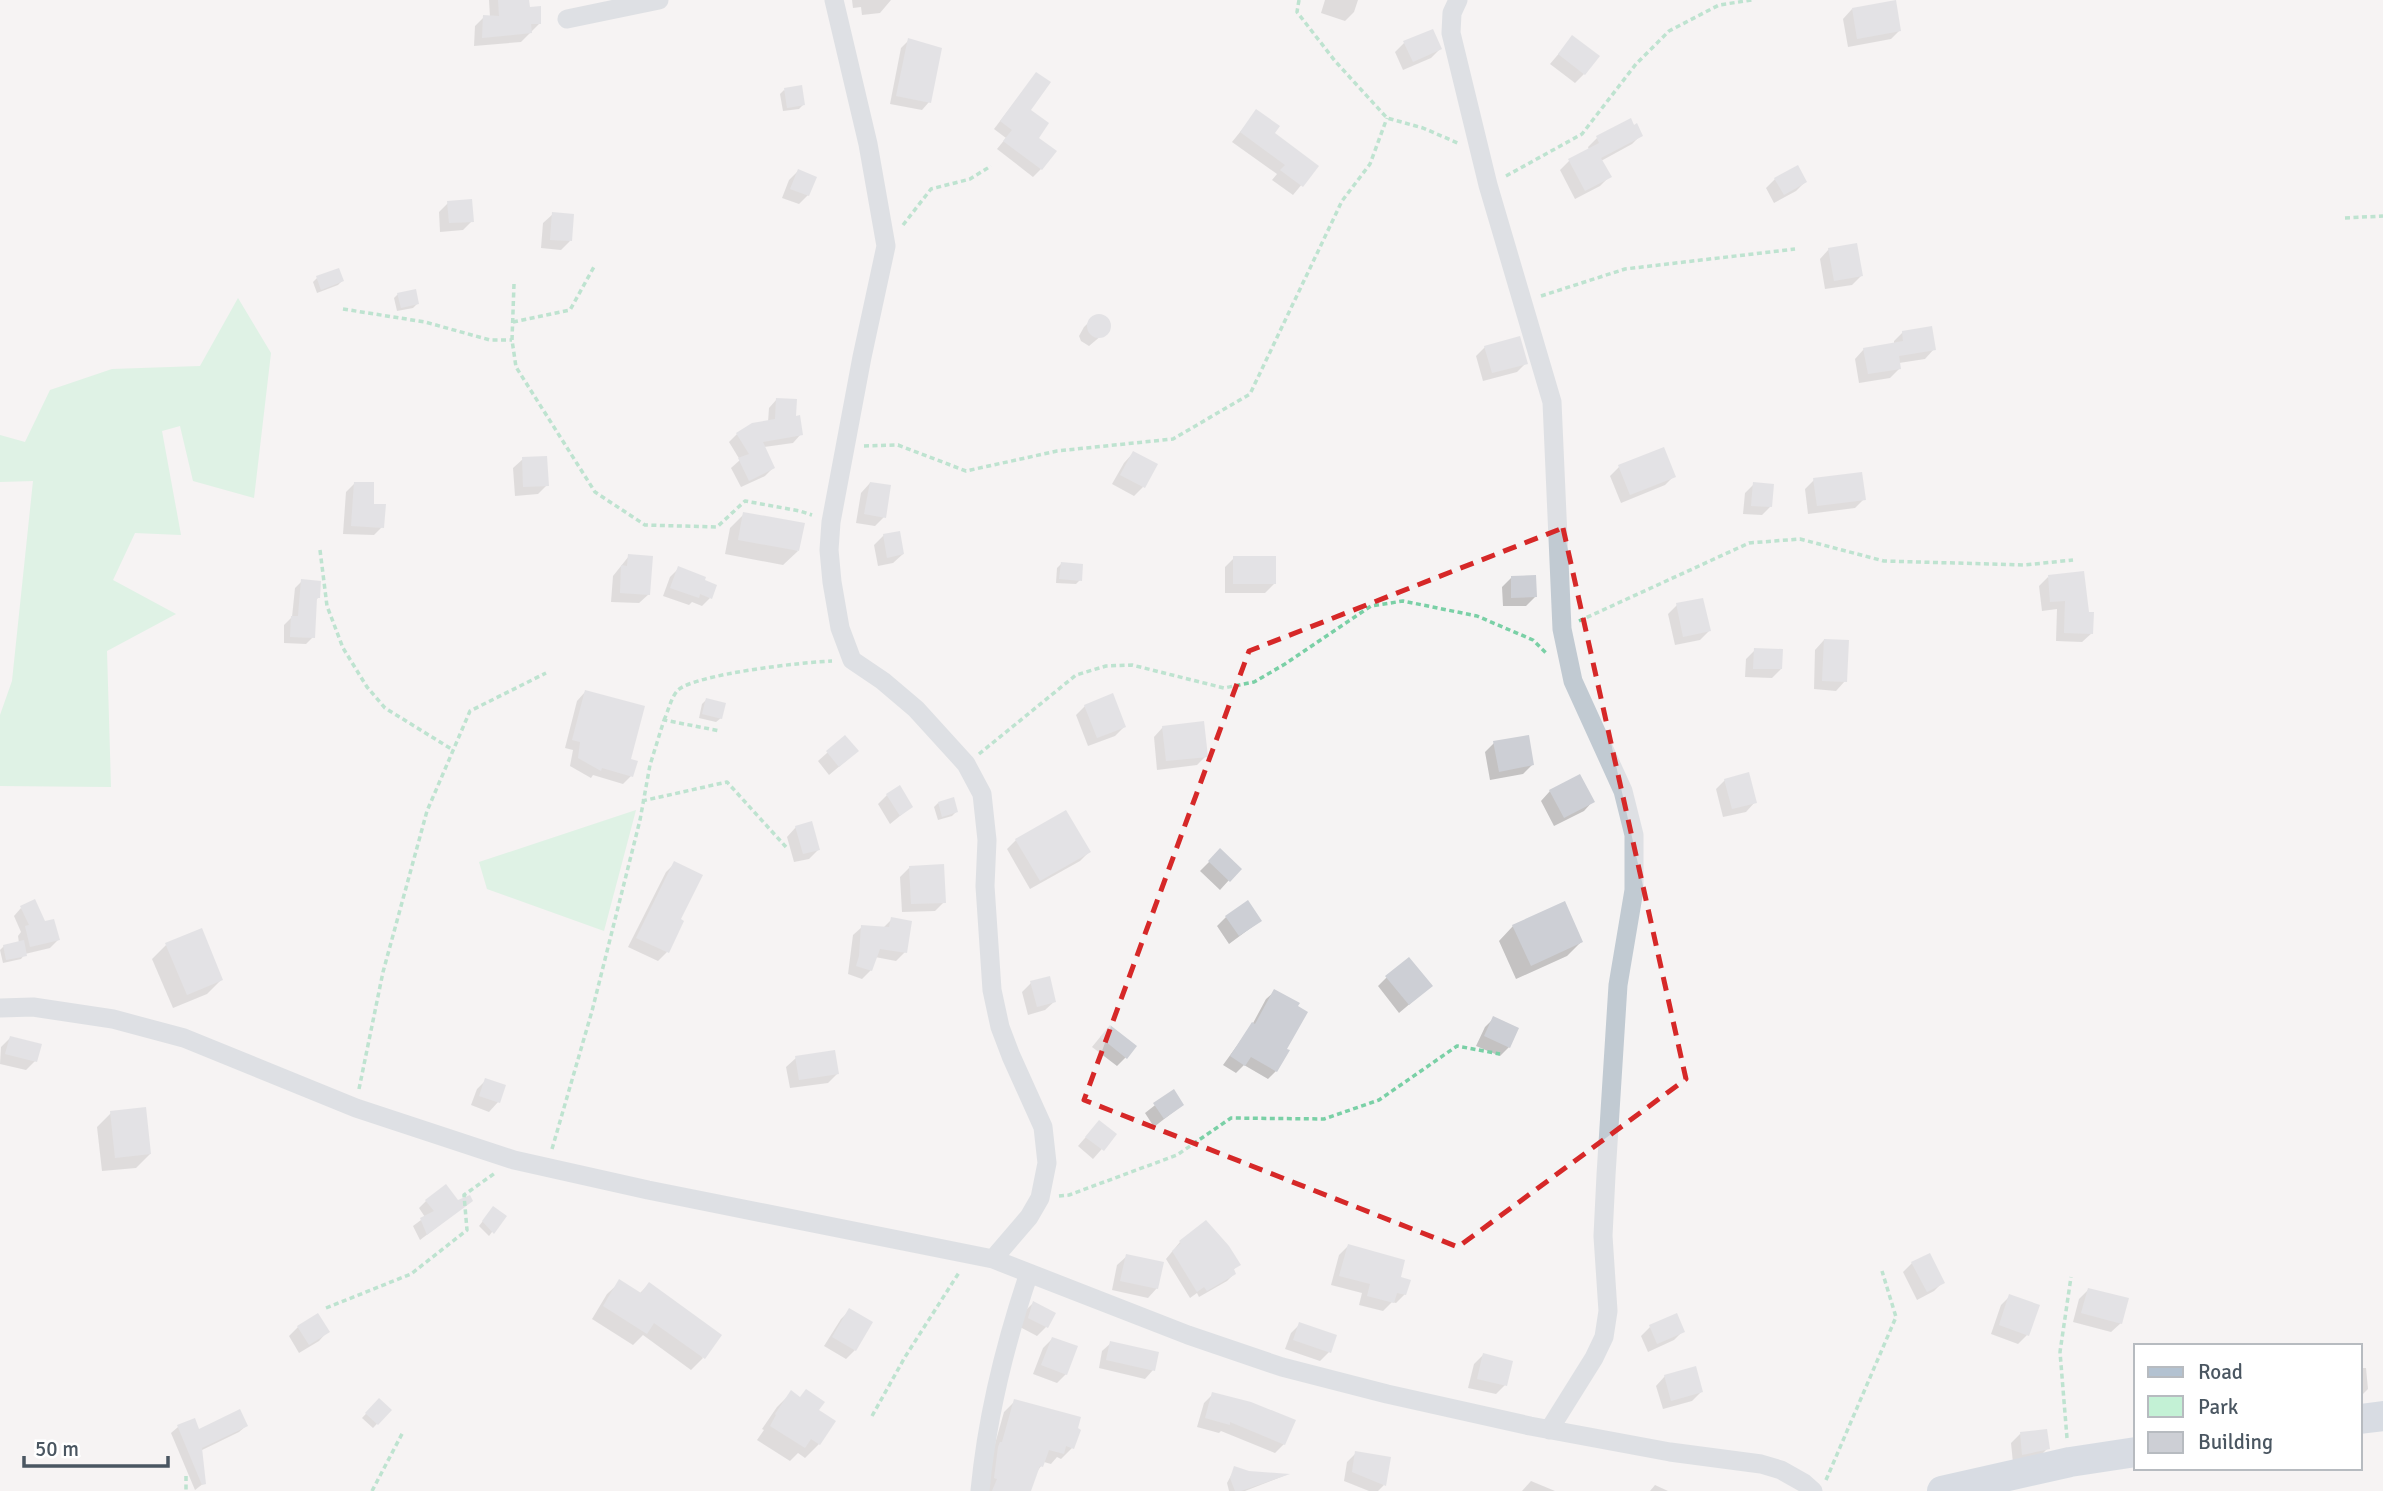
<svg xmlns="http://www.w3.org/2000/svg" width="2383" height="1491" font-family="Signika,sans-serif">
<rect width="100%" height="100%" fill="#f5f3f3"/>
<path fill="#c3f1d5" d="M238 298 271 353 254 498 193 481 180 426 162 431 181 535 135 533 113 580 176 614 107 651 111 787 0 786V715L12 681 33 481 0 482V435L25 442 50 390 112 369 200 366Z
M636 810 604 931 487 889 479 862Z"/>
<path fill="#0003" d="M489 0H527L528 9 540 23 521 42 474 46 475 26 484 17H490Z
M852 0H891L880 13 862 15 861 7 853 8Z
M1325 0H1358L1354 12 1345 21 1321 13Z
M1852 9 1900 30 1891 39 1848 47 1843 19Z
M1572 38 1584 74 1575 83 1550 64Z
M909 40 929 102 922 110 890 104 901 48Z
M1404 43 1440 49 1431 58 1403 70 1395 52Z
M1036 74 1029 111 1036 138 1041 169 1033 177 997 149 1006 138 994 129Z
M784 90 803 105 799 109 783 111 780 94Z
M1257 111 1273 133 1317 166 1293 195 1272 180 1277 174 1232 142Z
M1630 120 1641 135 1632 144 1601 161 1609 177 1600 186 1575 199 1560 170 1569 161 1589 150 1588 147 1597 138Z
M798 171 808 195 799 204 782 198 789 180Z
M1775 179 1805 182 1796 191 1774 203 1766 188Z
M448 203 472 221 463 230 440 232 439 212Z
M553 214 570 241 561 250 541 248 543 223Z
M1829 249 1861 276 1852 285 1825 289 1820 259Z
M317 278 342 281 338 285 317 293 313 282Z
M398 294 417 304 413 308 397 311 394 298Z
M1100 316 1106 318 1109 324 1108 330 1089 346 1081 341 1079 336 1084 327 1094 317Z
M1903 332 1934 349 1925 359 1899 363 1900 368 1890 378 1859 383 1855 359 1864 349 1894 344V341Z
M1485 347 1526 363 1517 372 1483 381 1476 356Z
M777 399 794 418 801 434 793 443 764 447 773 468 765 476 741 487 731 468 740 460 729 442 737 434 768 422 769 408Z
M1133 453 1143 487 1134 496 1112 484 1124 463Z
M523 459 547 485 538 494 515 496 513 468Z
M1619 467 1674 476 1665 485 1621 503 1610 476Z
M1814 480 1864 499 1855 508 1808 514 1805 489Z
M870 483 884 517 875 526 856 523 861 493Z
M354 484 372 506 382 527 374 535 343 534 346 492Z
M1754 484 1771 506 1762 515 1743 514 1745 493Z
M744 514 798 551 783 565 725 554 730 528Z
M884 535 903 554 893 563 878 566 874 545Z
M629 556 649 594 639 603 611 602 613 576Z
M1234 558 1274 584 1265 593H1225V567Z
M1061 564 1080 580 1076 584 1056 583 1057 568Z
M678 569 710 598 702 606 692 602 689 605 663 596 670 577Z
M2048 577 2092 633 2082 642 2056 641 2057 609 2042 611 2039 586Z
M1511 578 1535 597 1526 606H1503L1502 587Z
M302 581 318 598 315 601 313 637 306 644 284 643V625L292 617 295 588Z
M1677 605 1709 631 1700 640 1675 645 1668 614Z
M1824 640 1845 681 1836 691 1814 689 1815 650Z
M1755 650 1781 669 1772 678 1745 677 1746 659Z
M585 692 629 760 631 776 623 784 593 775 591 778 570 766 573 750 565 748 577 701Z
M706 700 721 718 716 722 699 718 702 704Z
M1085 706 1124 727 1115 736 1088 746 1076 715Z
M1163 727 1206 756 1197 765 1157 770 1154 737Z
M845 737 847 760 829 775 818 761Z
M1494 743 1532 765 1523 774 1490 780 1485 752Z
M1725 780 1755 802 1746 812 1723 817 1716 789Z
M1550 791 1593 801 1584 811 1554 826 1541 801Z
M887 795 911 807 890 824 878 804Z
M938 803 956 812 952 816 938 820 934 807Z
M796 827 818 850 809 859 794 862 787 837Z
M1016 840 1089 852 1080 861 1030 889 1007 849Z
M1220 851 1239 869 1220 890 1200 871Z
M675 863 679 920 667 952 658 961 628 947 666 872Z
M909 868 944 902 935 911 902 912 900 877Z
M1564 903 1581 942 1567 956 1516 979 1499 941 1513 926Z
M21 908 44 923 58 940 50 948 25 954 21 959 3 963 0 950 4 946 19 943 18 936 21 932 14 916Z
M1226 917 1260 921 1229 944 1217 926Z
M892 919 905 952 896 961 875 957 871 970 862 979 848 974 853 935 862 927 883 928Z
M166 945 221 980 207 994 173 1008 152 959Z
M1387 977 1431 986 1399 1013 1378 986Z
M1031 983 1055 1001 1045 1010 1028 1015 1022 992Z
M1275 991 1285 1049 1276 1071 1268 1079 1244 1065 1236 1073 1223 1065 1252 1025 1266 999Z
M1494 1018 1509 1047 1500 1056 1476 1046 1485 1027Z
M1101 1036 1126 1057 1117 1066 1092 1047Z
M10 1038 35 1061 26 1070 0 1064 1 1047Z
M796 1058 837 1074 828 1083 790 1088 786 1067Z
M486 1080 504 1086 498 1102 489 1112 471 1105 477 1089Z
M1173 1091 1182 1105 1154 1127 1145 1113Z
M111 1113 150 1154 136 1168 102 1171 97 1127Z
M1099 1122 1115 1134 1093 1159 1078 1146Z
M426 1201 458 1202 471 1201 420 1240 413 1226 425 1217 419 1208Z
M490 1212 504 1216 489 1236 479 1226Z
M1180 1242 1239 1264 1232 1271 1234 1274 1227 1281 1199 1297 1197 1293 1190 1298 1166 1259Z
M1348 1246 1399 1279 1405 1294 1396 1303 1392 1302 1383 1311 1359 1305 1362 1293 1331 1285 1339 1255Z
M1127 1256 1157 1288 1148 1298 1112 1290 1117 1265Z
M1912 1263 1943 1282 1934 1291 1917 1300 1903 1272Z
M620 1282 639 1294 649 1284 703 1358 691 1370 643 1335 633 1345 592 1319 607 1294Z
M2088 1290 2121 1323 2111 1332 2073 1322 2079 1299Z
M2010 1296 2027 1335 2018 1344 1991 1334 2001 1305Z
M1033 1303 1054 1314 1046 1327 1037 1336 1020 1327 1024 1312Z
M850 1310 855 1350 846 1359 824 1346 841 1319Z
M1300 1324 1329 1352 1320 1361 1285 1349 1291 1333Z
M298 1327 328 1331 319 1341 299 1353 289 1336Z
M1650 1327 1683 1331 1674 1340 1648 1352 1641 1336Z
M1052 1339 1066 1374 1057 1383 1033 1374 1043 1348Z
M1111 1343 1153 1370 1145 1379 1099 1368 1102 1351Z
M1483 1355 1505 1385 1496 1394 1468 1388 1474 1364Z
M2360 1368H2366L2368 1389 2360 1397Z
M1665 1376 1701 1392 1692 1401 1663 1409 1656 1386Z
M791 1393 817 1410 819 1444 805 1458 798 1453 790 1461 757 1440 764 1430 762 1429 777 1407Z
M1213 1394 1284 1444 1275 1453 1221 1431 1219 1433 1197 1427 1204 1403Z
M379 1400 390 1410 373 1428 362 1418Z
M1015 1401 1072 1448 1061 1459 1057 1457 1051 1464 1044 1462 1036 1473 1028 1491H986L993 1451 1004 1412Z
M246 1426 239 1432 200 1451 204 1483 195 1490 171 1433 178 1427 199 1431Z
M2020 1434 2048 1448 2039 1457 2013 1463 2011 1443Z
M1356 1453 1384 1485 1378 1491H1369L1344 1481 1347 1462Z
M1235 1468 1249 1473 1286 1475 1245 1491H1229L1227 1483Z
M1531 1481 1555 1491H1522Z
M1655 1485 1668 1491H1650Z"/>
<path fill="#cdcfd5" d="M498 0H529L530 7 541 6V24H531L532 33 482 38 483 15 499 16Z
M1896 0 1901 31 1857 39 1852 8Z
M1433 29 1442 49 1413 62 1403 41Z
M1572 35 1600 56 1585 75 1558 54Z
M908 38 942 48 931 103 896 96Z
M1036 72 1051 82 1031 110 1049 123 1039 138 1057 151 1042 170 1003 141 1012 130 1000 121Z
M802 85 805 105 787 108 784 88Z
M1256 109 1280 126 1275 133 1319 166 1303 187 1280 170 1285 165 1240 132Z
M1631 118 1634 125 1637 123 1643 136 1601 158 1612 177 1585 191 1568 159 1599 143 1596 136Z
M1798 165 1807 182 1784 195 1774 178Z
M798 169 817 177 809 196 790 189Z
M472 199 474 222 449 223 447 201Z
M552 212 574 214 572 241 550 240Z
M1857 243 1863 276 1834 281 1828 248Z
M339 268 344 281 321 290 316 276Z
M416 289 419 304 401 308 397 293Z
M1087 326a12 12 0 1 1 24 0a12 12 0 1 1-24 0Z
M1932 326 1936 350 1899 356 1901 369 1868 374 1863 348 1903 341 1902 331Z
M1520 336 1528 364 1492 373 1484 346Z
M776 398 797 399 796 416 800 415 803 435 763 442 775 468 749 481 738 458 749 454 736 433 752 423 775 419Z
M1664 447 1676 477 1630 495 1618 465Z
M1133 451 1158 464 1145 488 1120 475Z
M547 456 549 486 523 487 522 457Z
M1862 472 1866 500 1817 506 1813 478Z
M354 482H374V504H386L384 528 351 526Z
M870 482 891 485 886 518 864 514Z
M1753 482 1774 484 1772 507 1751 506Z
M743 512 805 523 799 551 738 540Z
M900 531 904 554 887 558 883 534Z
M628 554 653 556 650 595 620 593 621 565 627 566Z
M1233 556H1276V584H1233Z
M1061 562 1083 564 1082 581 1059 579Z
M678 566 706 577 705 580 717 585 712 599 700 594 699 598 670 588Z
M2084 571 2089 612H2094L2093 634 2064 633 2065 601 2050 602 2048 575Z
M1536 575 1537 597 1511 598V576Z
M301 579 321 581 320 598H317L315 638 290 637 291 616H298Z
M1703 598 1711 631 1683 637 1676 603Z
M1824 639 1849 640 1847 682 1822 681Z
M1754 648 1783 649 1782 669H1753Z
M585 690 645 706 631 759 638 761 633 777 602 768 601 771 578 758 580 742 572 740Z
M1113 693 1126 727 1097 738 1084 705Z
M706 698 726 703 722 719 702 714Z
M1204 721 1208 757 1166 761 1162 726Z
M845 735 859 751 839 767 826 751Z
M1529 735 1534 765 1499 772 1493 741Z
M1749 772 1757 803 1732 809 1724 779Z
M1580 774 1595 802 1564 818 1549 790Z
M900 785 913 807 900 816 886 794Z
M954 797 958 812 942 817 938 802Z
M1066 810 1091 852 1040 881 1015 839Z
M812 821 820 850 803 854 795 826Z
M1220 848 1242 869 1230 882 1208 861Z
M674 861 703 875 681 919 684 921 669 953 636 938Z
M944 864 946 903 911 904 909 866Z
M35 899 45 921 54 919 60 940 30 947 25 926 29 925 20 906Z
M1248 900 1262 921 1239 936 1225 916Z
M1565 901 1583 942 1531 966 1512 925Z
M891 917 912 921 907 953 880 949 872 971 856 966 859 956 861 925 889 927Z
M202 928 223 980 187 995 165 943Z
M24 940 27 956 6 960 3 945Z
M1409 957 1433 986 1409 1005 1385 976Z
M1050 976 1056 1002 1037 1007 1030 981Z
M1274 989 1300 1003 1298 1006 1308 1012 1287 1049 1290 1050 1277 1072 1251 1057 1245 1066 1230 1056 1252 1022 1255 1024Z
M1493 1016 1519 1028 1510 1048 1484 1036Z
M1110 1025 1137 1046 1127 1059 1100 1037Z
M10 1036 42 1044 37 1062 5 1054Z
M835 1050 839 1074 799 1080 795 1056Z
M485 1078 506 1085 500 1103 479 1096Z
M1174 1089 1184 1105 1164 1119 1153 1103Z
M146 1107 151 1154 115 1158 110 1111Z
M1099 1120 1117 1134 1104 1151 1085 1137Z
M446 1184 458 1200 470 1195 473 1201 427 1235 420 1218 434 1211 425 1200Z
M493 1206 507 1216 494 1234 482 1221Z
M1206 1220 1229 1246 1241 1265 1234 1269 1236 1274 1207 1291 1204 1287 1197 1292 1172 1251 1181 1243 1179 1241Z
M1348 1244 1405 1260 1401 1277 1411 1280 1406 1295 1397 1293 1394 1303 1367 1296 1370 1284 1339 1276Z
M1930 1253 1945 1283 1927 1292 1911 1262Z
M1126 1254 1164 1262 1158 1289 1120 1281Z
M619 1279 641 1293 649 1282 722 1335 705 1359 654 1323 647 1334 603 1306Z
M2088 1288 2129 1298 2122 1324 2081 1313Z
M2009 1294 2040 1305 2029 1336 1999 1325Z
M1033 1301 1056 1313 1048 1328 1028 1318Z
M849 1308 873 1322 856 1351 832 1337Z
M318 1313 330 1332 309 1345 297 1326Z
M1677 1313 1685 1332 1657 1344 1649 1325Z
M1299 1322 1337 1335 1331 1353 1293 1340Z
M1052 1337 1078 1346 1067 1375 1041 1365Z
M1110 1341 1159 1352 1155 1371 1106 1360Z
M1483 1353 1513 1361 1507 1386 1477 1379Z
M1696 1366 1703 1392 1671 1401 1664 1375Z
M806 1389 825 1402 819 1410 836 1421 820 1445 811 1439 805 1448 770 1426 776 1415 775 1414 791 1390 800 1397Z
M1212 1392 1251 1402 1296 1420 1285 1445 1230 1422V1425L1205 1418Z
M379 1398 392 1410 378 1425 365 1413Z
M1014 1399 1081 1417 1078 1428 1081 1430 1074 1449 1066 1446 1064 1454 1049 1450 1043 1467 1040 1466 1031 1491H992L997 1479 994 1478 998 1447 1000 1442H1002Z
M240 1409 248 1426 202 1448 206 1484 202 1485 177 1425 195 1418 199 1429Z
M2047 1429 2050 1449 2022 1455 2020 1432Z
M1355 1451 1391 1457 1386 1486 1352 1472Z
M1234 1466 1249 1471 1290 1474 1241 1491H1235L1230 1478Z"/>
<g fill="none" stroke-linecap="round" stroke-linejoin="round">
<path stroke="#7ad0a6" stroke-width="3.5" stroke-dasharray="5 3.5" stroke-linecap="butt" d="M1299 0 1297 12 1335 61 1387 118 1423 128 1460 144
M1506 176 1582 134 1636 64 1669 31 1719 5 1752 0
M2345 218 2383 216
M903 225 931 189 970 179 991 166
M514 284 512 340 516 367 595 492 645 525 717 527 745 501 800 511 812 515
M1541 296 1625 269 1795 249
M343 309 425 322 490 340H512
M513 322 570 310 595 265
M864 446 898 445 966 471 1057 451 1173 439 1250 394 1342 201 1370 164 1387 118
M320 550 327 606 343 648 367 687 385 708 453 750
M1579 621 1749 543 1800 539 1884 561 2025 565 2073 560
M664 720C668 712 671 697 678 690 696 674 804 662 832 661
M979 754 1076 675 1106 666 1132 665 1224 688 1254 682 1285 664 1371 606 1403 601 1477 616 1533 640 1547 654
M642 801 727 782 786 847
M359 1089 383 972 427 811 470 711 546 673
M552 1149 592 1011 640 820 650 765 664 720 720 731
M1059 1196 1069 1195 1177 1155 1231 1118 1324 1119 1379 1100 1457 1046 1500 1054
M326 1308 411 1274 467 1230 464 1195 495 1173
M872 1416 905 1357 960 1271
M2067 1438 2060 1352 2071 1277
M186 1476V1491
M1826 1480 1896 1317 1882 1271
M372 1491 403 1432"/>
<path stroke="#c1cad2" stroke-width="19" d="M834 0 868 144 886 246 862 357 831 522 829 550 832 582 840 628 852 660 883 681 916 709 966 764 982 794 987 840 985 886 992 990 1000 1027 1011 1056 1043 1127 1047 1163 1040 1198 1029 1217 993 1259
M1458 0 1452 13 1451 33 1488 185 1552 402 1562 629 1573 681 1623 791 1634 835V890L1618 985 1606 1175 1603 1236 1608 1311 1604 1337 1594 1358 1549 1430
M567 19 659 0
M0 1008 33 1007 113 1019 184 1038 356 1108 514 1160 648 1190 993 1259 1188 1335 1282 1367 1387 1394 1530 1426 1670 1452 1761 1464 1781 1470 1804 1483 1813 1491
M980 1491C987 1416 1005 1344 1029 1273"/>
<path stroke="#b3c2d1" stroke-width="30" d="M2360 1419 2383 1416
M1942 1491 2070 1462 2136 1452"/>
</g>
<path d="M0 0H2383V1491H0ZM1563 528 1686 1079 1458 1247 1084 1100 1249 651Z" fill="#f5f3f3" fill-opacity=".55" fill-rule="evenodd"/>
<path fill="none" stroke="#d62828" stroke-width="5" stroke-dasharray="14 9" stroke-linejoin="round" d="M1563 528 1686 1079 1458 1247 1084 1100 1249 651Z"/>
<rect x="2134" y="1344" width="228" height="126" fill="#ffffff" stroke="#b7bbc0" stroke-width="2"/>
<rect x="2148" y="1367" width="35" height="10" fill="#b3c2d1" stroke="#b7bbc0" stroke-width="2"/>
<text x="2198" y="1379" font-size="21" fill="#4a5661">Road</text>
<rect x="2148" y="1396" width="35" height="21" fill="#c3f1d5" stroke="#b7bbc0" stroke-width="2"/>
<text x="2198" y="1414" font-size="21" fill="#4a5661">Park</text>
<rect x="2148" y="1432" width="35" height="21" fill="#cdcfd5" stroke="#b7bbc0" stroke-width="2"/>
<text x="2198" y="1449" font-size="21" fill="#4a5661">Building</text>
<path d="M24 1456v10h144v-10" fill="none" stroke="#4a5661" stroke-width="3.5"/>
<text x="35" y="1456" font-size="21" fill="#4a5661" stroke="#ffffff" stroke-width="5" paint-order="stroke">50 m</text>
</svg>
